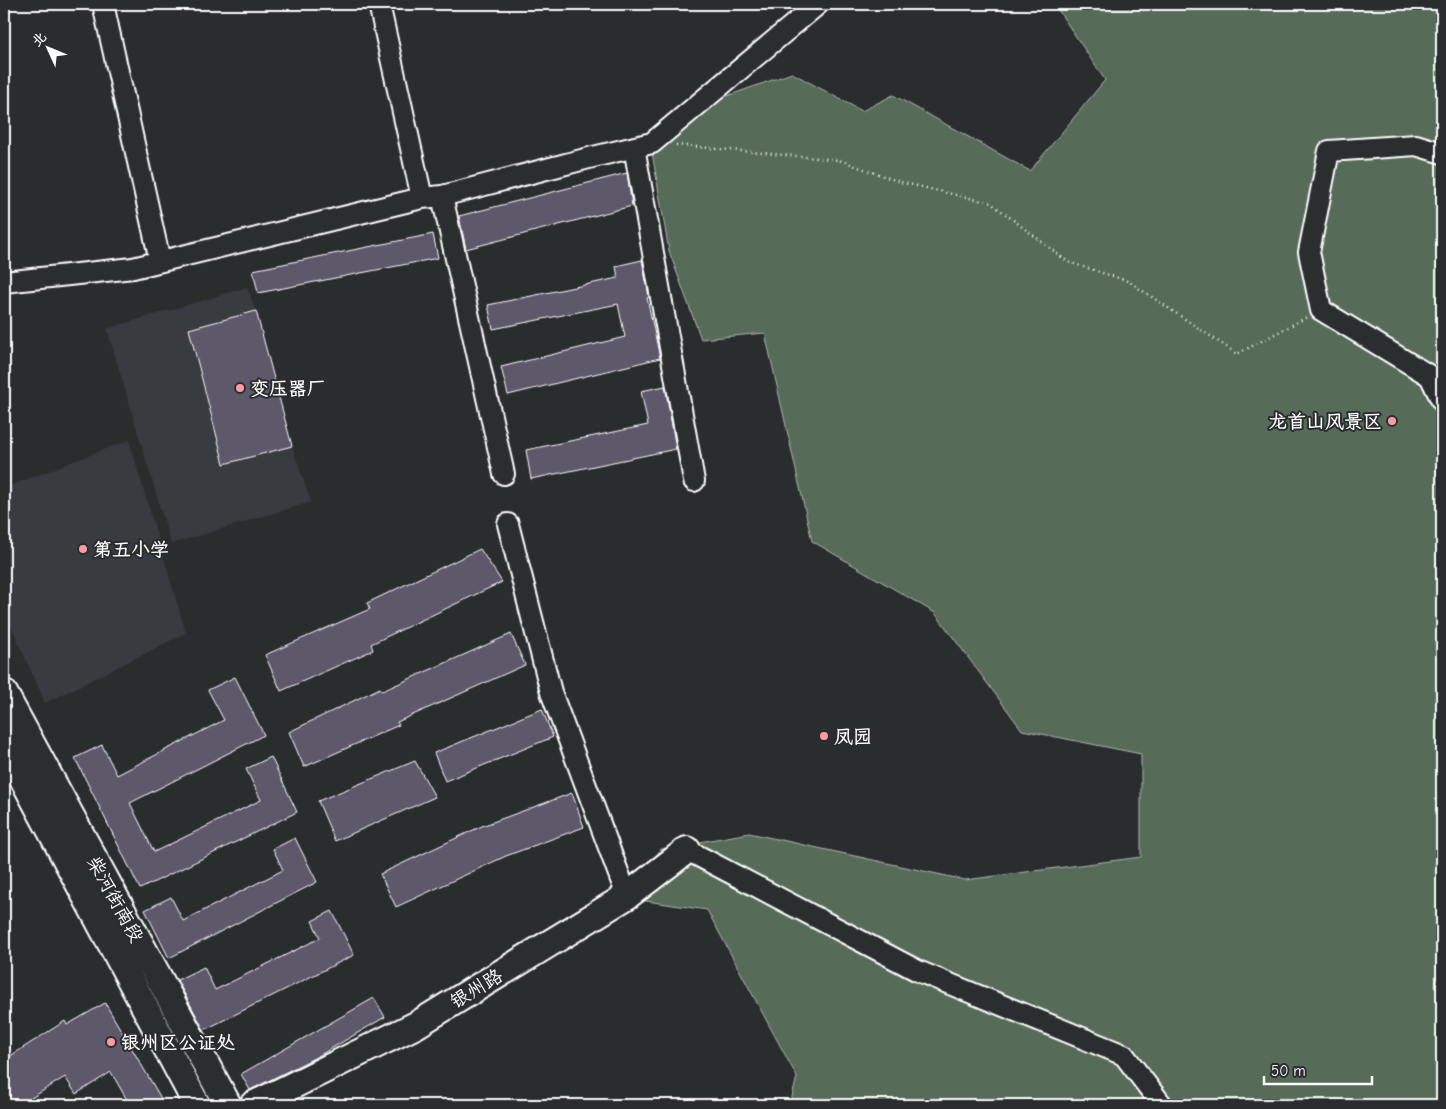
<svg xmlns="http://www.w3.org/2000/svg" width="1446" height="1109" font-family="'Comic Neue','LXGW WenKai TC',sans-serif">
<rect width="100%" height="100%" fill="#2a2d2e"/>
<filter id="ink" filterUnits="userSpaceOnUse"><feTurbulence type="fractalNoise" baseFrequency=".02" numOctaves="2"/><feDisplacementMap in="SourceGraphic" scale="10" xChannelSelector="R" yChannelSelector="G"/><feConvolveMatrix kernelMatrix="1 2 1 2 8 2 1 2 1" color-interpolation-filters="sRGB"/></filter>
<g filter="url(#ink)">
<path fill="#393a40" d="M247 287 256 311 292 446 311 502 171 544 107 329Z
M129 440 186 633 45 703 4 610V488Z"/>
<path fill="#576c58" stroke="#abb6ac" d="M1054 4H1442V1105H790L797 1077 707 910 626 898 661 849 749 833 965 880 1141 857V754L1022 730 935 613 812 541 765 333 701 339 669 251 651 147 713 101 792 73 862 111 893 95 1030 171 1105 80Z"/>
<path fill="#5d586a" stroke="#fff" d="M627 173 632 206 466 249 459 216Z
M433 234 438 258 258 293 253 270Z
M642 260 649 297 647 298 660 358 508 395 501 367 625 337 618 304 493 329 488 305 618 278 616 266Z
M256 311 292 446 224 464 189 329Z
M665 386 676 449 531 479 526 450 648 425 641 391Z
M480 549 502 582 371 644 373 650 281 691 265 655 370 609 367 603Z
M511 634 525 665 397 722 399 725 304 767 289 732 380 688 382 691Z
M235 677 264 735 130 803 154 852 261 800 246 769 271 757 297 812 140 889 75 758 102 745 117 775 224 720 208 690Z
M542 709 553 737 445 781 434 753Z
M415 761 435 797 335 841 318 801Z
M572 793 584 827 506 856 396 907 380 874 482 826Z
M295 838 317 882 169 958 145 910 171 897 183 921 283 870 273 849Z
M332 911 354 955 204 1030 177 980 204 967 215 990 320 938 312 921Z
M374 998 385 1017 320 1055 250 1090 241 1074Z
M105 1003 165 1105H130L111 1072 76 1094 65 1077 20 1105H4V1060L65 1021 67 1025Z"/>
<g fill="none" stroke-linecap="round" stroke-linejoin="round">
<g stroke="#fff" stroke-width="24">
<path id="minor" d="M103 4 160 261
M379 4 422 198
M634 147 694 481
M1442 153 1416 145 1329 151 1309 252 1321 310 1430 376 1442 401
M442 196 504 474
M4 282 133 268 422 198 442 196 593 157 652 143 818 4
M508 524 551 692 627 896
M687 850 918 971 1124 1055 1162 1105"/>
</g>
<g stroke="#fff" stroke-width="30">
<path id="major" d="M4 693 228 1105
M4 743 197 1105
M253 1105 416 1025 627 896 687 850"/>
</g>
<path stroke="#fff" stroke-width="2.5" stroke-dasharray="1 4" stroke-linecap="butt" d="M676 145 839 160 900 182 991 203 1068 262 1128 281 1237 354 1307 317"/>
<use href="#minor" stroke="#2a2d2e" stroke-width="20"/>
<use href="#major" stroke="#2a2d2e" stroke-width="26"/>
</g>
</g>
<g fill="#ff9aa2" stroke="#2a2d2e" stroke-width="2">
<circle cx="240" cy="388" r="5"/>
<circle cx="1392" cy="421" r="5"/>
<circle cx="83" cy="549" r="5"/>
<circle cx="824" cy="736" r="5"/>
<circle cx="111" cy="1042" r="5"/>
</g>
<g text-anchor="middle" stroke-width="4" stroke-linejoin="round" paint-order="stroke">
<g font-size="19" font-weight="bold" fill="#fff" stroke="#2a2d2e" text-anchor="start">
<text x="250" y="395">变压器厂</text>
<text x="1382" y="428" text-anchor="end">龙首山风景区</text>
<text x="93" y="556">第五小学</text>
<text x="834" y="743">凤园</text>
<text x="121" y="1049">银州区公证处</text>
</g>
<g font-size="19" fill="#fff" stroke="#2a2d2e">
<text transform="translate(116 899) rotate(61)" y="7">柴河街南段</text>
<text transform="translate(476 988) rotate(-31)" y="7">银州路</text>
</g>
</g>
<rect width="1446" height="1109" fill="none" stroke="#2a2d2e" stroke-width="20"/>
<rect x="10" y="10" width="1426" height="1089" fill="none" stroke="#fff" stroke-width="2" filter="url(#ink)"/>
<g transform="translate(48 48) rotate(314)" stroke="#2a2d2e" stroke-width="4" paint-order="stroke">
<path d="M0-4L9 19L0 12L-9 19Z" fill="#ffffff"/>
<text y="-8" font-size="14" font-weight="bold" text-anchor="middle" fill="#ffffff">北</text>
</g>
<path d="M1264 1076v8h108v-8" fill="none" stroke="#ffffff" stroke-width="2.5"/>
<text x="1271" y="1076" font-size="15" fill="#ffffff" stroke="#2a2d2e" stroke-width="4" paint-order="stroke">50 m</text>
</svg>
